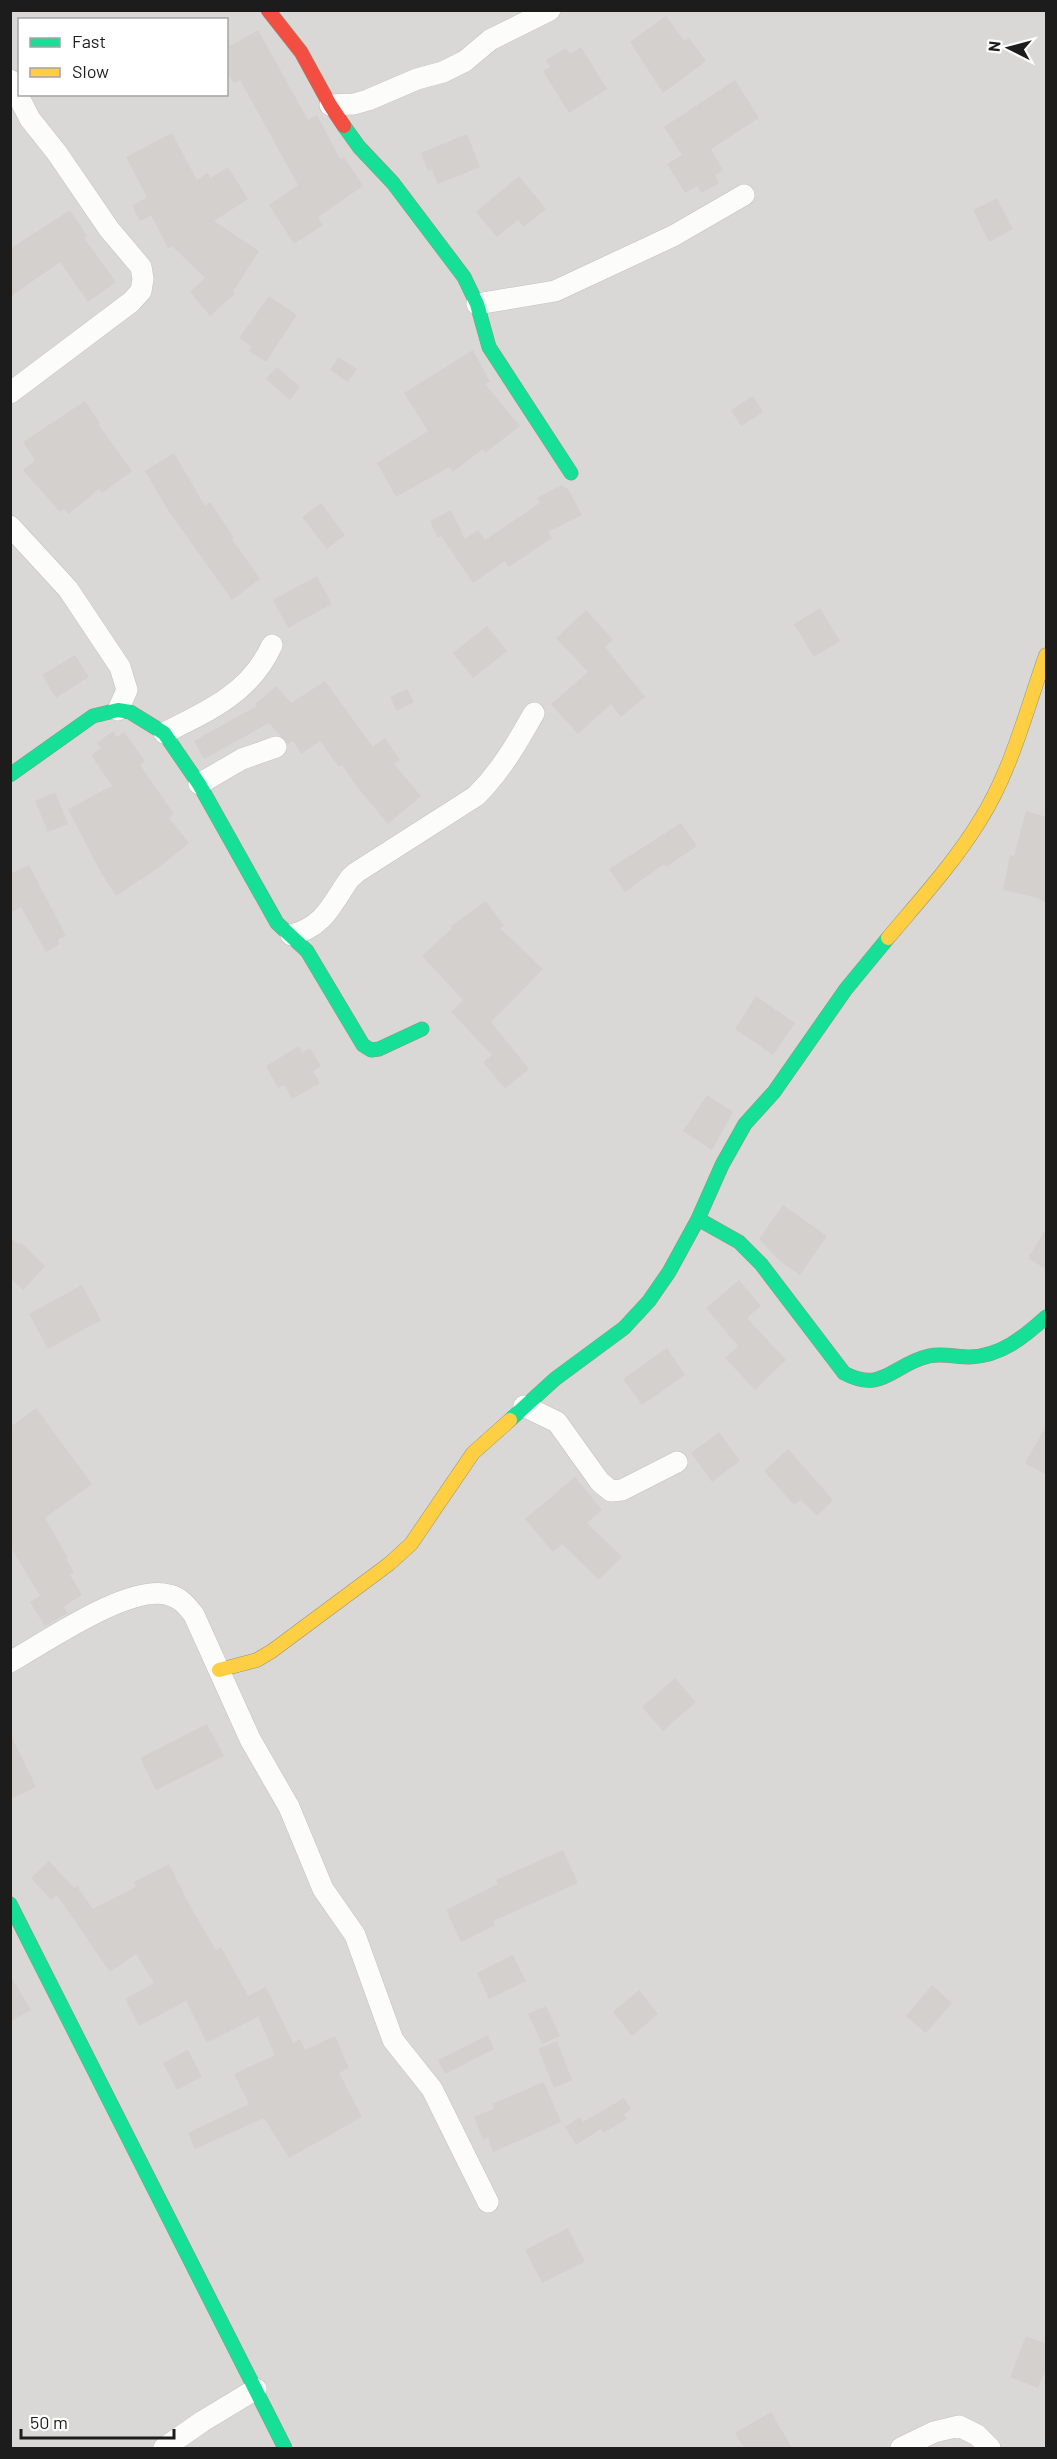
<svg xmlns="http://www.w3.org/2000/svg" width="1057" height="2459" font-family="Barlow,sans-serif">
<rect width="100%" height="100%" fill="#ebe8e4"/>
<path fill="#dad8d6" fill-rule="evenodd" d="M11 11H1046V2448H11ZM20 20H226V94H20Z"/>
<path fill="#d3d0cd" d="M666 16 684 41 689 38 706 61 663 93 630 42Z
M258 30 308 120 317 115 340 159 344 157 363 186 318 217 323 225 294 244 269 205 298 185 240 80 234 83 226 71V48Z
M581 47 607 89 569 113 543 71 550 67 546 60 566 48 570 54Z
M735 80 759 118 711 149 723 170 715 175 719 183 702 193 697 186 685 193 667 164 682 155 664 127Z
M172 133 197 180 208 173 210 178 228 167 248 199 214 221 259 251 233 292 235 294 210 316 190 292 205 278 172 246 168 248 151 215 140 221 132 206 147 197 126 157Z
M467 134 480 167 438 184 432 170 428 171 421 153Z
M519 176 546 209 524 227 518 220 497 237 476 212Z
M997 198 1013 229 989 242 973 210Z
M70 210 87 236 84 238 116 282 88 302 60 262 10 297V249Z
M269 296 297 315 266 362 249 351 252 347 239 338Z
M473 350 490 382 485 384 520 426 485 453 483 449 453 472 449 467 396 497 377 463 428 431 404 393Z
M338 357 357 369 348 382 330 370Z
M277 367 300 387 290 400 266 379Z
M753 396 763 412 741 426 731 410Z
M85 401 100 423 98 424 132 471 102 493 99 489 69 514 64 509 60 512 23 470 35 460 23 442Z
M174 453 205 506 210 502 234 538 232 539 260 579 232 600 168 510 145 471Z
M561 485 568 489 582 515 548 532 552 538 509 567 505 561 473 583 441 536 438 538 430 521 451 510 465 539 478 530 485 540 540 503 537 498Z
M321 503 345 535 327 549 302 517Z
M317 576 332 604 288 628 273 600Z
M820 608 840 641 814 657 794 624Z
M586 610 613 640 605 647 645 697 621 717 611 704 578 734 551 704 588 672 556 638Z
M487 626 507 651 473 678 453 653Z
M75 655 89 677 56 698 42 675Z
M325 681 373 747 385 738 400 760 394 764 421 796 388 824 358 788 342 765 339 767 320 741 301 754 293 741 288 744 269 723 204 759 194 741 257 706 255 704 276 686 291 703Z
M407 689 414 702 397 711 390 697Z
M113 731 117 737 124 732 145 761 140 765 174 814 169 818 189 843 161 866 116 896 100 871 68 809 112 786 91 755 101 748 97 743Z
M55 792 68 824 48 832 35 801Z
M1026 811 1047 817V903L1035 897 1003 890 1010 855 1014 856Z
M681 823 697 846 666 867 664 864 625 892 609 869Z
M29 865 66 936 58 940 60 944 46 952 21 907 10 913V874Z
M486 901 504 926 500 928 543 969 491 1022 529 1069 505 1089 483 1062 492 1055 451 1012 463 1000 422 956 452 928 451 926Z
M756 996 795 1023 773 1055 735 1029Z
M299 1046 302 1053 310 1048 321 1066 313 1071 320 1083 292 1099 284 1085 278 1088 266 1066Z
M707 1095 733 1112 712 1150 683 1131Z
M783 1205 827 1236 800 1275 780 1261 759 1239Z
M1047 1227V1270L1028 1258Z
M10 1238 19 1244 21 1242 45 1266 23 1290 10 1278Z
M739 1280 761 1306 747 1318 786 1360 755 1390 725 1358 738 1346 706 1308Z
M82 1285 101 1320 48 1349 29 1314Z
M667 1348 685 1375 642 1405 623 1379Z
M36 1408 92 1484 45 1518 68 1558 66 1559 74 1572 70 1575 82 1595 63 1607 68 1613 45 1626 30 1602 40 1596 10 1546V1427Z
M1047 1424V1475L1025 1463Z
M719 1432 740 1461 712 1482 691 1453Z
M788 1449 833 1500 817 1516 801 1500 794 1505 764 1471Z
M575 1477 602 1510 587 1523 622 1557 599 1580 562 1544 553 1552 525 1519Z
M675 1678 696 1702 663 1731 642 1707Z
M207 1724 224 1756 156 1790 140 1758Z
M10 1733 36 1787 10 1799Z
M563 1850 578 1883 493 1921 495 1925 461 1942 446 1910 498 1884 496 1880Z
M49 1861 74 1888 77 1886 93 1909 136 1887 134 1882 169 1864 190 1906 216 1950 221 1947 248 1996 266 1987 293 2043 300 2039 305 2050 335 2036 349 2068 339 2073 362 2117 289 2158 264 2118 195 2149 188 2133 249 2104 234 2074 275 2055 258 2017 207 2043 186 2001 139 2026 125 1999 154 1983 136 1954 110 1972 57 1895 51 1900 31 1878Z
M513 1955 526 1981 489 1999 477 1973Z
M10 1975 31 2010 10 2022Z
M932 1985 952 2003 926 2033 906 2016Z
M639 1990 658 2014 632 2036 613 2012Z
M546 2006 560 2036 542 2044 528 2014Z
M488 2035 494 2049 445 2074 438 2060Z
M557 2041 572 2080 554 2088 538 2049Z
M188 2050 202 2077 177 2090 163 2063Z
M544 2082 561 2122 493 2152 488 2138 483 2140 474 2117 494 2109 492 2104Z
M624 2098 631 2109 624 2114 627 2119 603 2133 601 2129 576 2145 565 2127 580 2117 583 2122Z
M568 2228 585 2262 542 2283 525 2250Z
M1026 2336 1047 2344V2367L1038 2388 1010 2377Z
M771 2412 792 2448H744L735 2433Z"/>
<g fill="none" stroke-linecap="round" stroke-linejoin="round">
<g stroke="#c3c2c0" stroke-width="22">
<path id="street" d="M10 80 30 119 57 153 109 229 141 267 143 279 141 291 131 302 10 393
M330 105 354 104 368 100 417 79 443 72 465 61 490 40 550 10
M477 304 555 291 673 236 744 195
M10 526 68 589 120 667 127 690 118 710
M164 733C209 711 251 692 272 645
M199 784 242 759 276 747
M291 935C325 926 331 905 350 878L357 872 476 796C501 771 517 743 534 713
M524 1406 557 1422 600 1482 611 1491 622 1490 677 1462
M10 1662C46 1642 130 1583 169 1595 181 1598 187 1606 194 1615L250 1739 289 1807 323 1889 355 1935 393 2040 432 2089 488 2202
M164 2448 203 2421 256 2389
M901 2448 934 2432 959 2426 977 2435 990 2448"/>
</g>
<g stroke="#95947c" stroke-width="15">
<path id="fast" d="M344 126 359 147 393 183 464 277 477 304 489 347 571 473
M10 775 93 716 118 710 130 712 164 733 199 784 277 923 307 951 363 1045 371 1050 379 1049 422 1029
M698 1219 739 1242 761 1264 844 1373C883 1394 893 1364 929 1356 942 1353 957 1357 970 1357 1001 1356 1024 1337 1046 1317
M510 1420 555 1379 624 1328 649 1301 669 1272 698 1219 722 1165 745 1124 774 1092 846 989 888 938
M10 1904 285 2448"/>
</g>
<g stroke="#95947c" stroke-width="15">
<path id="slow" d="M888 938C919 901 953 864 979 822 1011 772 1026 711 1046 655
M219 1670 257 1660 272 1651 389 1564 411 1544 473 1453 510 1420"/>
</g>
<g stroke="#95947c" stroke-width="15">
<path id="jam" d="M268 10 301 52 330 105 344 126"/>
</g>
<use href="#street" stroke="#fcfcfb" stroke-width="21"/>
<use href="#fast" stroke="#16e098" stroke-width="14"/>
<use href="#slow" stroke="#ffcf43" stroke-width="14"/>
<use href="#jam" stroke="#f24e42" stroke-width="14"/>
</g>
<rect width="1057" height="2459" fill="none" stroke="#1c1c1c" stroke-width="24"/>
<rect x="18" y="18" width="210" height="78" fill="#ffffff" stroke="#a4a4a4" stroke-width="1.5"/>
<rect x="30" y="38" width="30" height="9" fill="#16e098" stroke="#a4a4a4" stroke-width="1.5"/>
<text x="72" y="48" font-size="18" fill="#1c1c1c">Fast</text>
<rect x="30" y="68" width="30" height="9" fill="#ffcf43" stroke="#a4a4a4" stroke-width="1.5"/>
<text x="72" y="78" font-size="18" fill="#1c1c1c">Slow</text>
<g transform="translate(1009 48) rotate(276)" stroke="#ffffff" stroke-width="4.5" paint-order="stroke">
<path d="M0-4.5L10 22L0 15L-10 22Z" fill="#1c1c1c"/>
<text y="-9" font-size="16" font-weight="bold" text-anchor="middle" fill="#1c1c1c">N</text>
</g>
<path d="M21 2429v9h153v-9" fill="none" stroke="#1c1c1c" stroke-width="3"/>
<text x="30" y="2429" font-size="18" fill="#1c1c1c" stroke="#ffffff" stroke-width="4.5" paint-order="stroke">50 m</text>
</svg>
